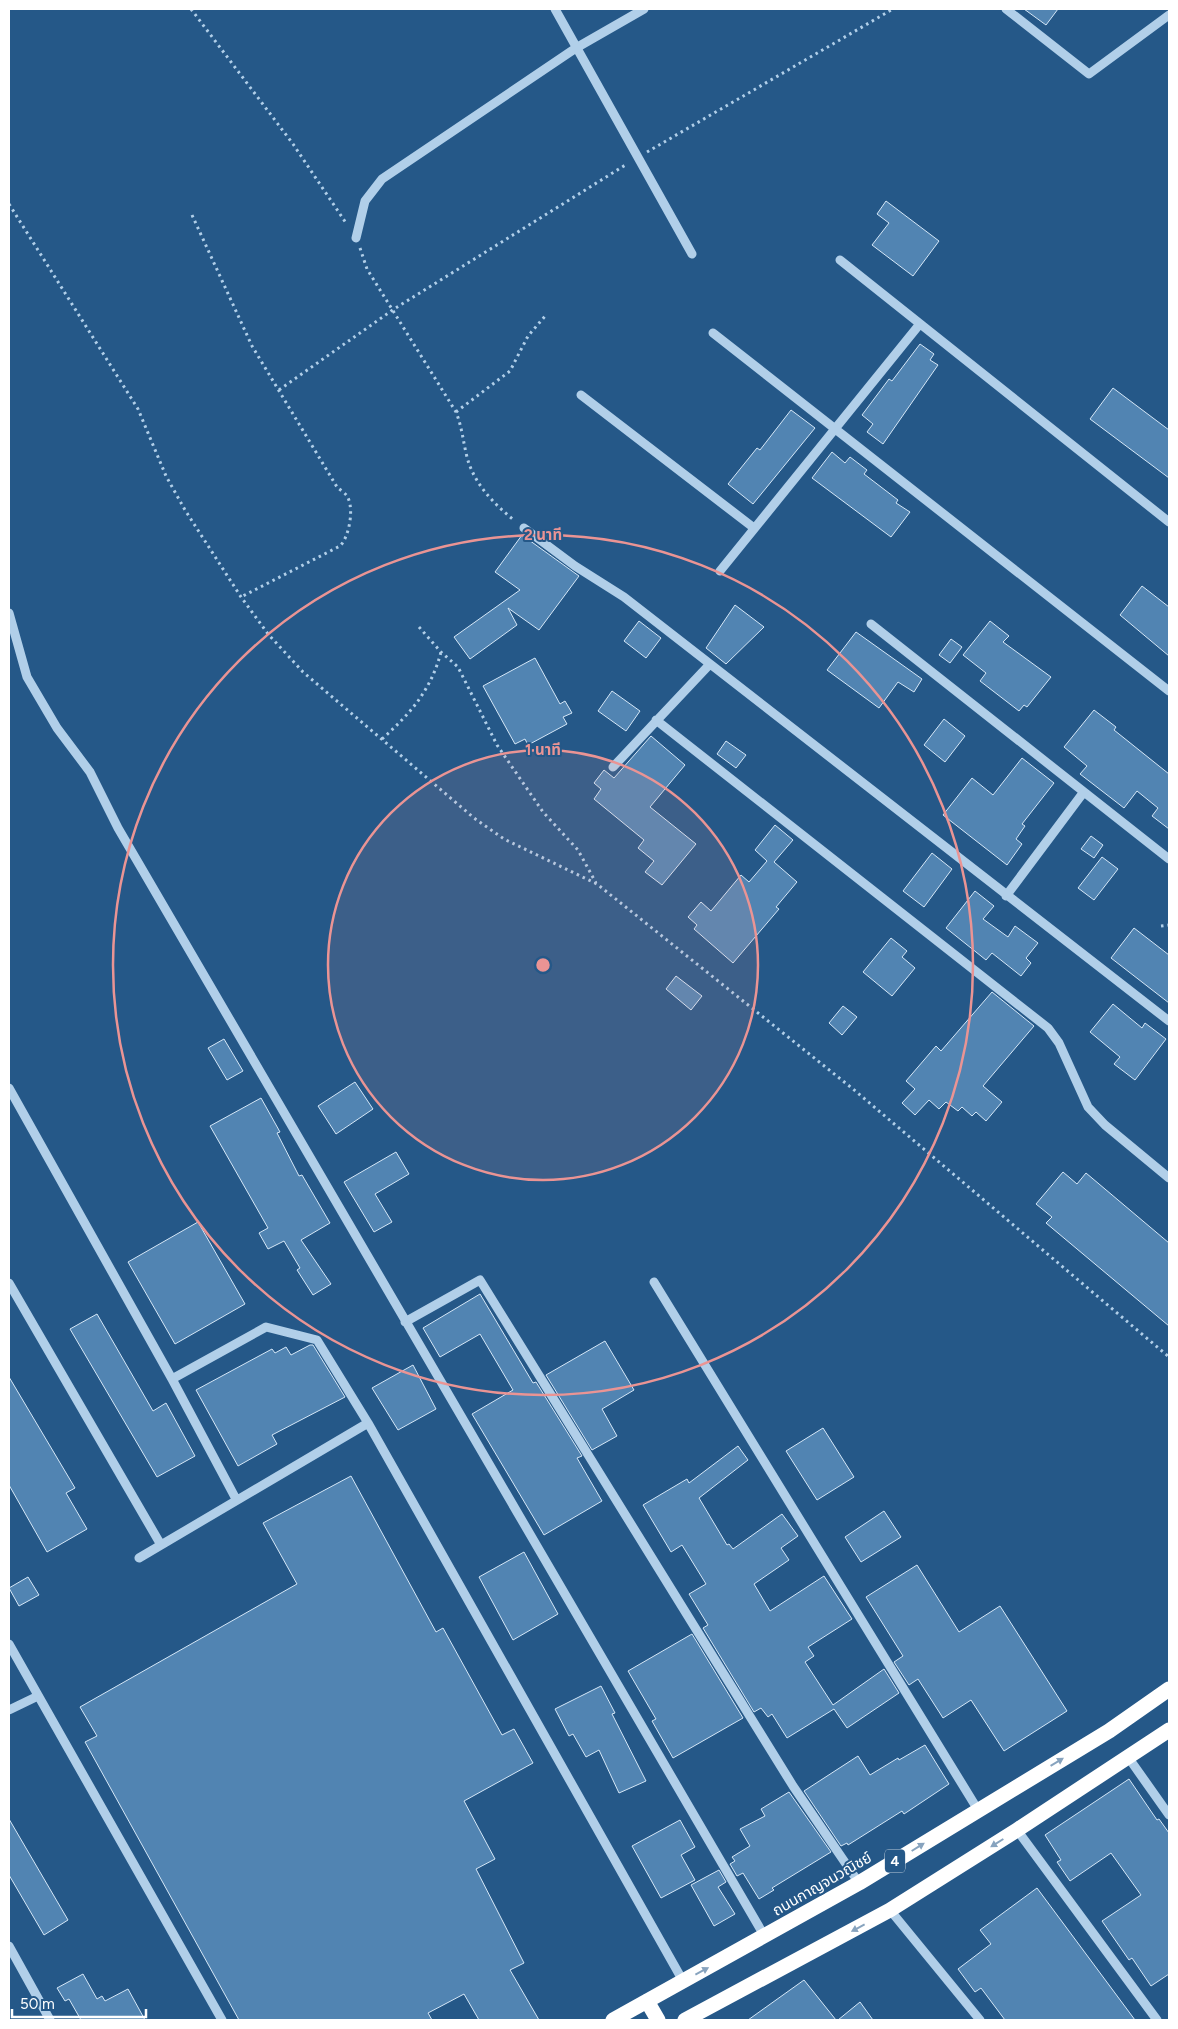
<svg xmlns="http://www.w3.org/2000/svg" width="1178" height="2029" font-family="Figtree,'Noto Sans Thai',sans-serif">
<rect width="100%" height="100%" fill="#255888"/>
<path fill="#5184b2" stroke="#d5e7f7" d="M1024 9H1058L1046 25Z
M886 201 939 241 913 276 872 245 889 223 877 214Z
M920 344 934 354 930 360 938 365 883 444 867 432 873 424 862 415 889 379 892 381Z
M1113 388 1169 430V478L1090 419Z
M791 410 815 428 753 504 728 484 757 448 760 450Z
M832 452 845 463 850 457 867 470 864 474 898 500 896 503 910 512 891 537 812 478Z
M522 535 579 576 539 630 508 608 517 625 470 659 454 637 520 590 495 572Z
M1142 586 1169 607V656L1120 615Z
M735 605 764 627 726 664 706 648Z
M639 621 661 638 646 658 624 641Z
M990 621 1009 636 1003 642 1051 677 1027 707 1024 705 1019 711 980 681 986 673 963 655Z
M856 632 922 679 914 692 898 682 879 708 827 670Z
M951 639 962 647 950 663 939 655Z
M535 658 560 704 565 701 572 713 563 717 567 724 528 745 525 739 515 744 483 686Z
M612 691 640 711 626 731 598 711Z
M1094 710 1116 727 1114 730 1169 774V829L1152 816 1158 808 1137 791 1124 808 1080 774 1087 766 1064 747Z
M944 719 965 736 945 762 924 745Z
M651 736 685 765 650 807 696 844 662 885 645 872 654 861 638 848 644 840 594 799 601 789 594 783 604 770 614 778Z
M726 741 746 755 736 768 717 754Z
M1022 758 1054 783 1022 824 1025 826 1016 839 1022 844 1007 865 943 815 972 778 993 795Z
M775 825 793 840 774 862 797 882 776 907 779 909 733 963 694 929 697 925 688 917 701 902 711 911 741 875 749 882 767 861 755 850Z
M1091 836 1103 845 1094 858 1081 849Z
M932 853 952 869 924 907 903 891Z
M1102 857 1118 869 1094 900 1078 888Z
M975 891 994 906 983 919 1008 937 1015 926 1038 943 1026 958 1031 963 1021 976 992 953 986 960 946 928Z
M1134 928 1169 955V1003L1111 958Z
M891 938 907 951 902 957 915 968 892 996 863 972Z
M676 976 702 996 691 1010 666 989Z
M992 992 1034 1026 983 1086 1002 1102 986 1121 976 1112 972 1116 962 1107 958 1111 946 1102 939 1109 929 1100 915 1115 902 1103 915 1089 906 1081 936 1046 941 1051Z
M1113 1004 1142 1028 1145 1023 1166 1039 1135 1080 1114 1064 1120 1057 1090 1032Z
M843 1006 857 1017 842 1035 829 1023Z
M224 1039 243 1071 227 1080 208 1048Z
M355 1082 373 1109 336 1134 318 1106Z
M261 1098 280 1132 277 1133 299 1176 302 1175 330 1223 301 1240 331 1284 313 1295 297 1270 300 1268 284 1241 268 1249 259 1233 268 1228 210 1126Z
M396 1152 409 1174 375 1194 392 1222 374 1232 344 1182Z
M1063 1172 1077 1184 1086 1173 1169 1243V1326L1046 1223 1052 1217 1036 1204Z
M198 1222 245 1304 175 1344 128 1262Z
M480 1294 533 1383 536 1382 582 1456 577 1458 602 1501 544 1535 472 1414 513 1390 480 1334 440 1357 423 1328Z
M97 1314 153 1411 166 1403 195 1456 157 1477 70 1329Z
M605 1341 634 1390 602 1409 617 1436 592 1450 546 1375Z
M310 1345H313L345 1397 272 1435 277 1444 238 1466 196 1390 272 1349 275 1353 286 1347 291 1355Z
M413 1365 436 1409 398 1430 372 1388Z
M9 1377 75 1488 66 1493 87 1529 47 1552 9 1485Z
M823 1428 854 1477 817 1500 786 1451Z
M738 1446 748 1460 699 1498 727 1545 729 1544 733 1549 782 1514 798 1536 781 1548 789 1560 754 1584 770 1611 824 1576 852 1619 808 1647 814 1656 805 1662 833 1705 884 1669 899 1693 847 1728 834 1709 787 1738 772 1714 768 1717 761 1708 754 1712 703 1628 708 1625 689 1594 706 1584 682 1545 671 1552 643 1505 687 1479 689 1483Z
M351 1476 436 1632 443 1628 502 1735 514 1729 533 1763 464 1801 495 1859 476 1869 524 1963 510 1970 539 2020H479L464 1994 428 2013 432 2020H239L85 1742 97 1736 80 1707 297 1584 263 1523Z
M884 1511 901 1537 861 1562 845 1537Z
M524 1552 558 1614 513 1640 479 1577Z
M917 1565 959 1632 1000 1606 1067 1711 1004 1751 971 1700 943 1718 918 1679 909 1685 894 1662 903 1656 866 1597Z
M28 1577 39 1595 19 1606 9 1588Z
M692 1634 743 1718 673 1758 652 1721 656 1719 628 1671Z
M601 1686 615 1713 612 1714 646 1781 619 1793 599 1750 586 1757 573 1734 569 1736 555 1709Z
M925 1745 949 1784 904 1814 902 1811 848 1845 847 1843 841 1846 804 1791 858 1756 870 1775 898 1758 899 1760Z
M1129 1779 1157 1820 1159 1819 1169 1833V1974L1151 1986 1132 1958 1129 1960 1102 1921 1141 1895 1111 1853 1070 1881 1057 1862 1061 1860 1045 1835Z
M789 1792 831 1852 772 1888 774 1890 759 1899 743 1873 737 1876 730 1864 735 1861 732 1857 750 1846 740 1829 765 1816 761 1809Z
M9 1819 68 1920 44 1935 9 1875Z
M680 1820 695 1847 681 1855 695 1880 661 1898 632 1846Z
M719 1870 726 1882 718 1887 735 1914 714 1926 691 1885Z
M1037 1888 1135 2020H1005L981 1988 975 1992 958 1969 991 1944 980 1930Z
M83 1974 97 1999 102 1996 105 2001 128 1989 145 2020H81L69 1999 65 2001 57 1988Z
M804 1980 836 2020H748Z
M860 2002 873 2020H838Z"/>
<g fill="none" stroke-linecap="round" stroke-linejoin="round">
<path stroke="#b1cfe9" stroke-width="3" stroke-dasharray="2.5 4" stroke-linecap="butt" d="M191 9 293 144 346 223
M647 152 893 9
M9 204 138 409 166 476 185 510 241 597 268 634 303 672 474 818 504 839 597 884 853 1089 1169 1357
M192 215 252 346 337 487C340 490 346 493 348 498 354 510 349 537 340 546L241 597
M360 248 367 269 456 412C462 427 463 441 467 457 474 484 494 504 515 521
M279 390 394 309 627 164
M456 412 510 371 528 336 546 315
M419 627 441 652 458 667 497 745 543 812 578 850 596 883
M382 739C411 713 431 690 441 652
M1161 926 1169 925"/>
<path stroke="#b1cfe9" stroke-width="9" d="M555 9 692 254
M1006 9 1089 74 1169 15
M356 238 365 201 382 179 576 48 644 9
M840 260 1169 522
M713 333 1169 691
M581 395 754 528
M524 528 575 566 624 597 1169 1021
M720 571 919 325
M9 613 27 677 57 728 90 772 118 828 765 1937
M871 624 1169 859
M656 720 1048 1028 1059 1043 1088 1107 1105 1125 1169 1178
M613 767 710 664
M1006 896 1083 793
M9 1088 172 1379 236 1499
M654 1282 978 1810
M9 1283 161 1545
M405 1322 480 1280 793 1786 859 1883
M172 1379 266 1327 317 1340 368 1423 683 1981
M139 1558 368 1423
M9 1644 222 2020
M9 1710 38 1696
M1128 1757 1169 1815
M1017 1830 1157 2020
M890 1910 980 2020
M9 1946 50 2020"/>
<path stroke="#fff" stroke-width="15" d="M647 2001 658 2020
M613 2020 859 1883 1109 1731 1169 1689
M685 2020 890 1910 1017 1830 1169 1730"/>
</g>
<defs><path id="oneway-solid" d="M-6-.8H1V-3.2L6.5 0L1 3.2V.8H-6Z" transform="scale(1.25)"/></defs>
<g fill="#87a3be">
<use href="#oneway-solid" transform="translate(1057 1762) rotate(-31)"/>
<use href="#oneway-solid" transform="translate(997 1843) rotate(148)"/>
<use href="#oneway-solid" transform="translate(918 1847) rotate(-32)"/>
<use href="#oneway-solid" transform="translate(858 1928) rotate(152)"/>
<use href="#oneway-solid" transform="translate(702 1971) rotate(-28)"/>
</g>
<circle cx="543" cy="965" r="215" fill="#ea9494" fill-opacity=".12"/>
<g fill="none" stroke="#ea9494" stroke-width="2.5">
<circle cx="543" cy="965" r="215"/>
<circle cx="543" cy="965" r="430"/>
</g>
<g text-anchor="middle" stroke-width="4" stroke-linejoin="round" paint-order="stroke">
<rect fill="#255888" stroke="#becddb" stroke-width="1" x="885" y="1849.5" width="20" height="23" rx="4"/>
<g font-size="14" font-weight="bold" fill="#fff">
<text x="895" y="1866">4</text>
</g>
<g font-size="15" fill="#fff" stroke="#255888">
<text transform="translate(822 1884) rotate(-30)" y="5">ถนนกาญจนวณิชย์</text>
</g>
</g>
<circle cx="543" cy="965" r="8" fill="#ea9494" stroke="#255888" stroke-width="2.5"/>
<g font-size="15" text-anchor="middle" font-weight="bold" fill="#ea9494" stroke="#255888" stroke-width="4" stroke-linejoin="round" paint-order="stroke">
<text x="543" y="540">2 นาที</text>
<text x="543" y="755">1 นาที</text>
</g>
<rect width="1178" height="2029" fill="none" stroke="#ffffff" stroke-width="20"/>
<path d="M12 2009v8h134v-8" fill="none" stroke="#ffffff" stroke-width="2.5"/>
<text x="20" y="2009" font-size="15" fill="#ffffff" stroke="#255888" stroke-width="4" paint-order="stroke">50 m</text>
</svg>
